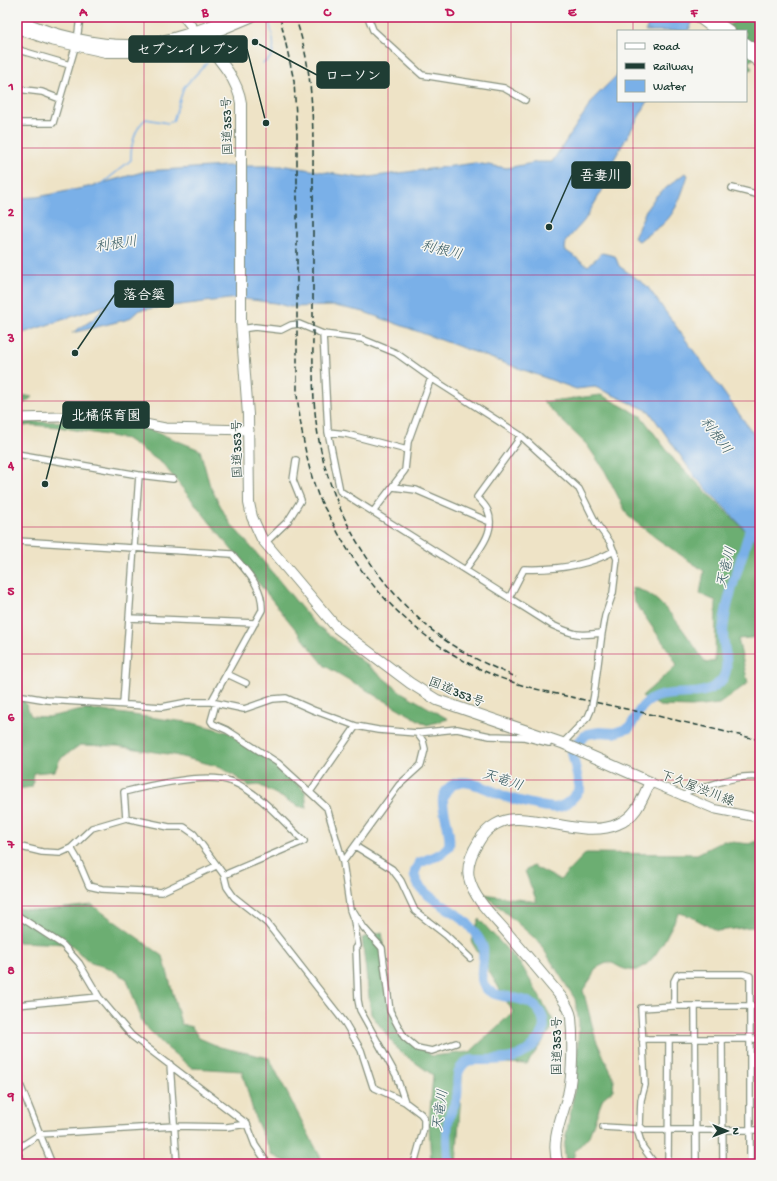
<svg xmlns="http://www.w3.org/2000/svg" width="777" height="1181" font-family="'Gochi Hand','Klee One',sans-serif">
<rect width="100%" height="100%" fill="#f6f6f2"/>
<filter id="ink" filterUnits="userSpaceOnUse"><feTurbulence type="fractalNoise" baseFrequency=".025" numOctaves="2"/><feDisplacementMap in="SourceGraphic" scale="8" xChannelSelector="R" yChannelSelector="G"/><feConvolveMatrix kernelMatrix="1 2 1 2 8 2 1 2 1" color-interpolation-filters="sRGB"/></filter>
<filter id="wash" filterUnits="userSpaceOnUse"><feTurbulence type="fractalNoise" baseFrequency=".012" numOctaves="4" result="noise"/><feDisplacementMap in="SourceGraphic" scale="16" xChannelSelector="R" yChannelSelector="G"/><feGaussianBlur stdDeviation="0.9" result="paint"/><feColorMatrix in="noise" values="0 0 0 0 0 0 0 0 0 0 0 0 0 0 0 0 0 1.4 0 .05"/><feComposite in="paint" operator="in"/></filter>
<g filter="url(#wash)">
<rect width="100%" height="100%" fill="#eee3c6"/>
<path fill="#6cae72" stroke="#467653" d="M739 17H760V55L748 62 752 69 746 71V31H716L739 20Z
M17 394 32 397 21 406 17 407Z
M601 395 641 416 675 461 760 545V637L738 639 748 683 719 704 692 707 660 706 642 696 677 665 669 651 634 601 632 588C662 591 689 640 706 663L715 661 716 601 700 594 704 571 656 538 628 516 605 471 587 445 543 402Z
M87 421 123 423 151 430 200 450 210 486 229 522 258 555 313 622 401 692 448 719 427 725 325 666 163 464 127 439 59 427 31 425 17 427V425L28 422Z
M24 700 31 716 48 717 88 709 193 723 228 732 274 763 305 791 307 808 298 806 259 785 249 786 221 767 174 755 117 746 80 745 60 759 55 771 34 773 32 787 17 789V701Z
M760 837V926L717 931 690 916 679 913C669 929 652 975 629 970 611 967 616 956 595 969L592 977 583 990 596 1040 614 1079 613 1090 603 1098 589 1136 575 1151 572 1164H568L566 1162 564 1147 576 1082 579 1023 575 999 539 942 484 894 537 902 525 871 533 866 560 880 586 853 697 854 723 841 750 844 759 840Z
M92 905 163 956 181 1024 192 1027 199 1038 220 1047 269 1058 324 1164H291L272 1155 255 1118 242 1071 192 1068 166 1047 143 1024 127 979 109 968 91 963 69 944 17 942V908L38 911Z
M479 919 522 966 555 1024 527 1064 484 1062 463 1064 456 1164H431L429 1124 433 1075 399 1051 371 1014 362 938 382 932 396 1028 432 1056 470 1052 513 1012 471 941Z"/>
<path fill="#7ab0e8" stroke="#4c768e" d="M654 17H695L688 31H645Z
M618 74V101H648L613 161 603 189 584 221 566 241 565 250 588 266 602 253 615 256 619 266 647 286 760 443V545L696 478 649 411 595 387 576 389 364 312 335 306 289 307 275 303 237 298 139 310 129 319 72 333 92 320 107 305 17 335V198L37 197 88 187 146 171 226 166H286L361 178 475 163 507 168 538 162H552L595 97Z
M685 173 688 175C682 193 677 212 662 225 654 231 646 235 639 241L634 238 646 210 656 196Z"/>
<g fill="none" stroke-linecap="round" stroke-linejoin="round">
<path stroke="#7ab0e8" stroke-width="1.5" d="M263 63C281 57 271 31 268 17
M103 183 131 160C130 147 135 127 146 119L168 123 173 121 184 87 207 63"/>
<path stroke="#7ab0e8" stroke-width="10" d="M448 1164C448 1149 445 1133 449 1118 450 1111 456 1104 457 1096 459 1083 453 1073 466 1062 470 1059 475 1060 480 1060 503 1060 522 1061 537 1041 543 1033 546 1026 542 1016 530 990 496 1003 485 987 478 978 485 959 483 948 481 939 472 929 467 923 453 908 420 897 415 877 413 872 417 867 419 863L441 854 449 846C452 829 439 805 444 795 456 769 488 790 506 797 516 800 550 810 559 807 568 805 575 796 580 789L572 752 575 745 587 734 600 732 614 733 629 728C635 721 638 710 644 705 665 684 699 703 720 682 733 669 722 647 723 632 726 594 744 557 752 520"/>
</g>
</g>
<g filter="url(#ink)">
<g fill="none" stroke-linecap="round" stroke-linejoin="round">
<g stroke="#86907d" stroke-width="8">
<path id="street" d="M368 17 373 30 422 75 504 88 525 100
M78 33 80 17
M17 38V37
M17 48 22 51 70 65
M17 89 42 92 60 99
M17 123H53L74 51
M732 188 760 195
M241 329 255 327 281 330 291 325 299 324 323 334 362 339 396 353 431 378 520 435 579 489 596 523 610 542 617 559 613 593 605 616 602 633 594 695
M323 334 328 432 340 491 552 625C574 635 578 636 602 633
M328 432 346 434 407 450
M17 454 139 475 173 479
M393 487 416 490 490 522
M373 512 405 470 408 442 431 378
M17 541 232 554C246 571 263 586 262 610L211 702
M265 543 288 521 301 500 293 480 296 460
M465 570C476 554 497 532 488 511 486 506 481 501 477 497L517 442 520 435
M509 598 524 569C554 570 587 566 614 551
M129 618 255 623
M227 674 246 683
M17 695 47 700 162 707 188 702H211L244 709 273 699 286 698 313 710 356 726 378 730 417 733 457 729 490 736 524 737 549 743
M216 703 211 721 213 724 227 730 278 763 327 808 343 862 350 910 354 921 358 946 356 948 358 1000 360 1010 396 1075 405 1102
M123 704 139 475
M562 744 588 717 591 710
M310 792 356 726
M684 798 688 791C713 786 734 774 760 777
M126 818 124 792C151 785 208 772 233 782 261 794 283 822 304 841L224 875
M17 846 42 852 60 853 71 848 92 828 126 818 169 827H184L194 834 224 875 227 887 234 897 267 923 345 1023 361 1050 373 1087 405 1102 421 1114 424 1118V1128L414 1164
M355 846 392 869 401 881 415 911 446 935 470 958
M71 848 78 860 89 886 102 889 161 892 216 866
M343 862 399 785 421 765 425 749 423 741 417 733
M354 912 364 928 382 948 390 1011 404 1037 417 1048 432 1051 456 1043
M17 915 63 945 79 963 99 997 132 1036 247 1124 255 1145 268 1164
M17 1005 99 997
M674 1006V981L677 975 680 974H743L750 976V1164
M695 1006 696 1164
M760 1006H674L641 1008 645 1085 641 1100 640 1126 644 1130H760
M642 1039H760
M722 1039 723 1164
M170 1064 177 1164
M17 1077 52 1164
M603 1127 637 1129 642 1146 655 1164
M17 1149 40 1134 174 1126 227 1127 247 1124
M17 1153 24 1164
M668 1164 669 1039"/>
</g>
<g stroke="#86907d" stroke-width="10">
<path id="secondary" d="M650 782 714 809 760 818"/>
</g>
<g stroke="#86907d" stroke-width="11">
<path id="primary" d="M184 17 196 32
M17 418 105 416 165 428 249 430"/>
</g>
<g stroke="#86907d" stroke-width="12">
<path id="highway" d="M698 17 717 31
M710 17 730 31
M17 19C50 35 107 49 144 44 176 40 205 28 234 17
M17 28 51 40 106 52H145L201 38 251 17
M196 32C213 53 237 75 241 103V322L248 415 249 503 252 517 262 539 337 628 410 683 437 700 562 743 650 782C642 799 637 816 618 824 590 837 549 820 519 819 502 818 487 827 479 841 472 852 466 865 469 878 474 900 495 918 509 935 527 956 545 977 562 998 566 1004 570 1010 571 1017 573 1039 573 1074 568 1095 562 1117 550 1141 558 1164
M746 43 760 53
M746 52 760 63"/>
</g>
<use href="#street" stroke="#fff" stroke-width="5.5"/>
<use href="#secondary" stroke="#fff" stroke-width="8"/>
<use href="#primary" stroke="#fff" stroke-width="9"/>
<use href="#highway" stroke="#fff" stroke-width="10"/>
<path stroke="#1f3d34" stroke-width="1.5" stroke-dasharray="6 3" stroke-linecap="butt" d="M280 17 294 81 297 134V395C301 429 306 463 318 495 322 504 328 514 333 523 366 590 422 644 491 674 528 690 569 696 608 705 659 716 709 728 760 740
M295 17C315 72 313 130 313 188 313 233 313 278 313 323 313 356 312 389 316 421 326 507 376 590 446 641 468 656 492 667 516 677"/>
<g stroke="#86907d" stroke-width="8" stroke-linecap="butt">
<path id="street-bridge" d="M591 710 594 695"/>
</g>
<use href="#street-bridge" stroke="#fff" stroke-width="5.5"/>
</g>
</g>
<path fill="none" stroke="#c2185b" stroke-width="1" stroke-opacity="0.55" d="M144 17V1164M266 17V1164M388 17V1164M511 17V1164M633 17V31M633 101V1164M17 148H760M17 275H760M17 401H760M17 527H760M17 654H760M17 780H760M17 906H760M17 1033H760"/>
<g text-anchor="middle" stroke-width="3" stroke-linejoin="round" paint-order="stroke">
<g font-size="13" fill="#1f3d34" stroke="#f6f6f2">
<text transform="translate(226 126) rotate(-92)" y="5">国道353号</text>
<text transform="translate(236 449) rotate(-91)" y="5">国道353号</text>
<text transform="translate(457 691) rotate(22)" y="5">国道353号</text>
<text transform="translate(698 787) rotate(21)" y="5">下久屋渋川線</text>
<text transform="translate(556 1046) rotate(-90)" y="5">国道353号</text>
</g>
<g font-size="14" font-style="italic" fill="#365a61" stroke="#f6f6f2">
<text transform="translate(116 243) rotate(-8)" y="5">利根川</text>
<text transform="translate(442 249) rotate(14)" y="5">利根川</text>
<text transform="translate(717 435) rotate(53)" y="5">利根川</text>
<text transform="translate(725 567) rotate(-76)" y="5">天竜川</text>
<text transform="translate(503 779) rotate(18)" y="5">天竜川</text>
<text transform="translate(439 1110) rotate(-82)" y="5">天竜川</text>
</g>
</g>
<path fill="none" stroke="#1f3d34" stroke-width="1.5" d="M266 123L247 49M255 42L317 75M549 227L572 175M75 353L115 294M45 484L63 415"/>
<g fill="#1f3d34" stroke="#f6f6f2" stroke-width="1.5">
<circle cx="266" cy="123" r="4"/>
<circle cx="255" cy="42" r="4"/>
<circle cx="549" cy="227" r="4"/>
<circle cx="75" cy="353" r="4"/>
<circle cx="45" cy="484" r="4"/>
</g>
<g fill="#1f3d34" stroke="#1f3d34" stroke-width="1.5">
<rect x="129" y="36" width="118" height="26" rx="4"/>
<rect x="317" y="62" width="72" height="26" rx="4"/>
<rect x="572" y="162" width="58" height="26" rx="4"/>
<rect x="115" y="281" width="58" height="26" rx="4"/>
<rect x="63" y="402" width="86" height="26" rx="4"/>
</g>
<g font-size="14" text-anchor="middle" font-weight="bold" fill="#fff">
<text x="188" y="54">セブン-イレブン</text>
<text x="353" y="80">ローソン</text>
<text x="601" y="180">吾妻川</text>
<text x="144" y="299">落合簗</text>
<text x="106" y="420">北橘保育園</text>
</g>
<rect width="777" height="1181" fill="none" stroke="#f6f6f2" stroke-width="44"/>
<rect x="617" y="30" width="130" height="72" fill="#f6f6f2" stroke="#a0aca6"/>
<rect x="625" y="43" width="20" height="6" fill="#ffffff" stroke="#a0aca6"/>
<text x="653" y="50" font-size="12" fill="#1f3d34">Road</text>
<rect x="625" y="63" width="20" height="6" fill="#1f3d34" stroke="#a0aca6"/>
<text x="653" y="70" font-size="12" fill="#1f3d34">Railway</text>
<rect x="625" y="80" width="20" height="12" fill="#7ab0e8" stroke="#a0aca6"/>
<text x="653" y="90" font-size="12" fill="#1f3d34">Water</text>
<g transform="translate(727 1131) rotate(91)" stroke="#f6f6f2" stroke-width="3" paint-order="stroke">
<path d="M0-3L7 15L0 10L-7 15Z" fill="#1f3d34"/>
<text y="-6" font-size="11" font-weight="bold" text-anchor="middle" fill="#1f3d34">N</text>
</g>
<rect x="22" y="22" width="733" height="1137" fill="none" stroke="#c2185b" stroke-width="1.5"/>
<g font-size="13" text-anchor="middle" font-weight="bold" fill="#c2185b">
<text x="83" y="16">A</text>
<text x="205" y="16">B</text>
<text x="327" y="16">C</text>
<text x="450" y="16">D</text>
<text x="572" y="16">E</text>
<text x="694" y="16">F</text>
<text x="11" y="90">1</text>
<text x="11" y="216">2</text>
<text x="11" y="342">3</text>
<text x="11" y="469">4</text>
<text x="11" y="595">5</text>
<text x="11" y="721">6</text>
<text x="11" y="848">7</text>
<text x="11" y="974">8</text>
<text x="11" y="1100">9</text>
</g>
</svg>
